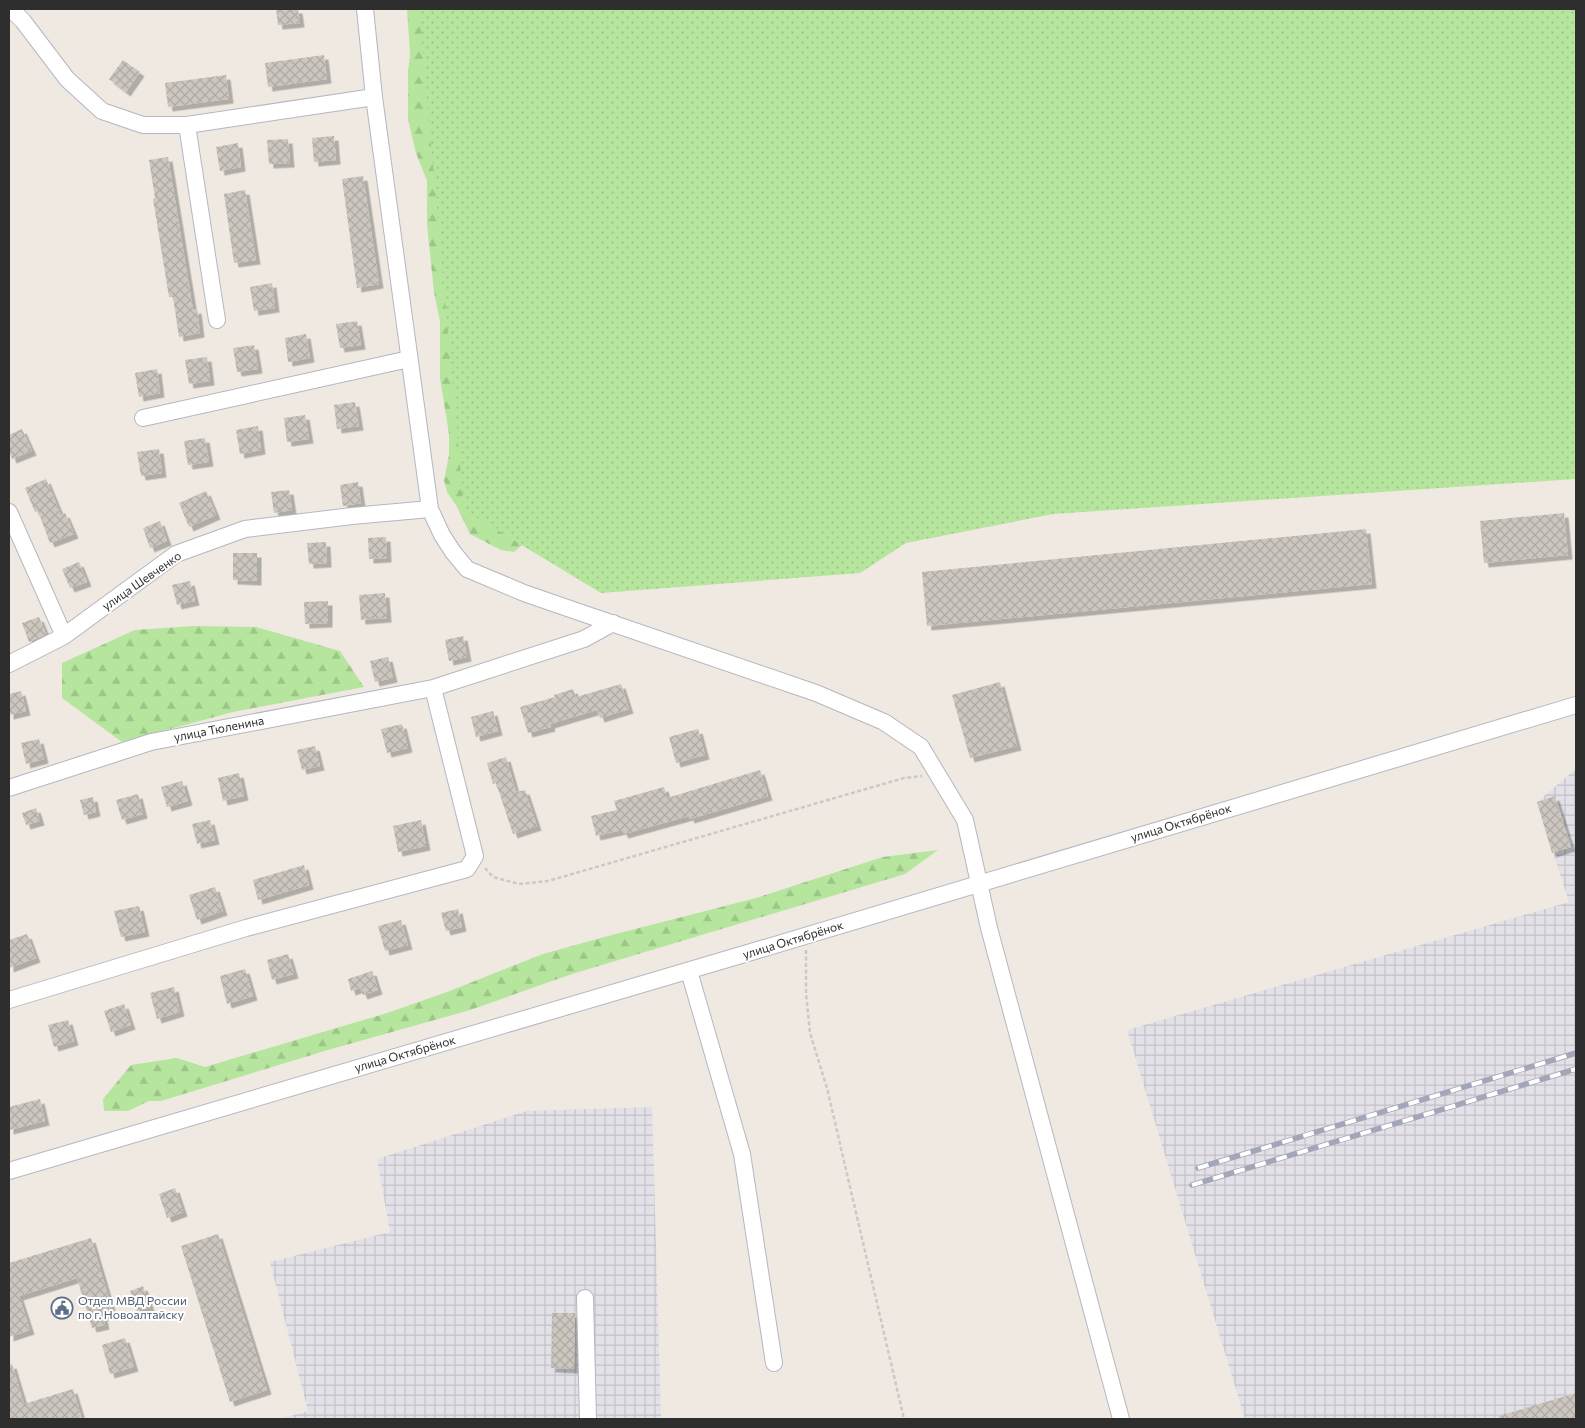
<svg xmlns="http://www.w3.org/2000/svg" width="1585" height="1428" font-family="Commissioner,sans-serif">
<defs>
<pattern id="industrial-grid" width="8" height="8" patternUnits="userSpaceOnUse" patternTransform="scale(1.25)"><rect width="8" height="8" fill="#e3e1e8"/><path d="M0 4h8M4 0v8" fill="none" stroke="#c3c1c7"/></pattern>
<pattern id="forest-firs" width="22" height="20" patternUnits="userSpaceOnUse" patternTransform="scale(1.25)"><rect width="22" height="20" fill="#b6e59e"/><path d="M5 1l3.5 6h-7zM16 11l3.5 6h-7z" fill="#9dc588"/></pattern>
<pattern id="garden-dots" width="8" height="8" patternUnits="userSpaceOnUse" patternTransform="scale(1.25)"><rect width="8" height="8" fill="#b6e59e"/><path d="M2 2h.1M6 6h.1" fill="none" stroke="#9dc588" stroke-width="1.8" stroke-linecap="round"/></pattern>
<pattern id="building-cross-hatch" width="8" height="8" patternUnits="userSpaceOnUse" patternTransform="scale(1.25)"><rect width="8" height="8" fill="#cbc7bf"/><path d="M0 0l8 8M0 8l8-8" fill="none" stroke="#afaba4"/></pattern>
<filter id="shadow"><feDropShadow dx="4.5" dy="4.5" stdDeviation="0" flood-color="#0004"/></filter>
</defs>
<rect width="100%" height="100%" fill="#efe9e1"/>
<path fill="url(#industrial-grid)" d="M1576 769V1419H1245L1127 1030 1569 902 1537 802Z
M652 1107 661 1419H280L308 1411 270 1262 390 1232 377 1159 527 1111Z"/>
<path fill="url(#forest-firs)" d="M407 9H483L519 531 522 545 514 552 501 550 470 534 456 505 447 492 444 480 449 455V434L440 378V321L434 292 427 225V181L416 153 408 119V74L410 54Z
M193 626 256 627 340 651 364 687 233 712 122 742 62 698V663L135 630Z
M938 850 905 874 572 974 470 1010 328 1050 161 1101H149L128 1111H104L103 1099 131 1065 177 1058 205 1067 387 1013 447 992 543 954 608 936 756 898 883 857Z"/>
<path fill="url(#garden-dots)" d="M419 9H1576V479L1053 514 906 543 860 573 601 593 464 510Z"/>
<path fill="url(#building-cross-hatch)" filter="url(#shadow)" d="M276 9H298L300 23 278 25Z
M324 55 327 79 268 87 265 63Z
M123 60 140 72 126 92 109 79Z
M226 75 229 99 168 107 165 83Z
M334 136 336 160 314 162 312 138Z
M288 139 290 163 269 164 267 140Z
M238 143 241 167 220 171 216 147Z
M168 157 193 310 197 309 200 333 179 337 173 297H169L153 199 155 198 149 160Z
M363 176 379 284 357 288 342 179Z
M245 190 256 260 234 263 224 194Z
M272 283 275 308 254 311 250 287Z
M357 321 361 345 340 348 336 324Z
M306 334 310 358 288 362 285 338Z
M254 345 258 369 237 372 233 348Z
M207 357 210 381 189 384 185 360Z
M157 369 160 393 139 397 135 373Z
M355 402 359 426 337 429 334 405Z
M305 415 309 439 287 442 284 418Z
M258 426 261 450 240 454 236 430Z
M22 429 32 451 12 459 9 450V435Z
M205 438 209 462 188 465 184 441Z
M159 449 162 473 141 476 137 452Z
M46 479 61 515 65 513 74 534 50 543 38 511 35 512 25 488Z
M358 482 361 503 343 506 340 485Z
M289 490 292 510 274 513 271 492Z
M206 491 216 515 189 527 179 503Z
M1564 513 1568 555 1484 563 1480 521Z
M160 521 167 541 150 548 143 528Z
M1366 529 1372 584 927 626 922 572Z
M386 537 387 558 369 559 368 538Z
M326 542 327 563 309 564 307 543Z
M233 553H257V581L233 580Z
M79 562 87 582 70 588 62 569Z
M190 581 195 601 177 605 172 585Z
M385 593 387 618 361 620 359 595Z
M328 601V623L305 624 304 602Z
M39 617 46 634 29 642 22 623Z
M463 636 467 657 449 661 445 640Z
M388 657 393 678 375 682 370 661Z
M1000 682 1017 746 970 758 952 695Z
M621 684 629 709 600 718 597 710 550 724 551 727 528 733 520 707 555 697 554 695 573 689 576 697Z
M21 691 26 711 9 715V694Z
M493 711 498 731 476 737 471 717Z
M402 724 408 748 387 753 381 729Z
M698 729 705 755 676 763 669 737Z
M39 739 44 759 26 764 21 743Z
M315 746 320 766 302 770 297 750Z
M506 757 516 792 525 790 537 826 513 834 496 783 493 784 487 763Z
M760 770 768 796 690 819 689 816 624 834 622 830 596 836 591 816 617 810 614 801 664 787 667 798Z
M239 773 244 796 223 801 218 778Z
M182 781 188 801 167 807 161 787Z
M138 794 143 814 122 820 116 800Z
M1555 796 1571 847 1552 853 1537 802Z
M93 797 96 812 84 815 80 800Z
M36 808 40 821 26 825 22 813Z
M210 820 215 840 197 844 192 824Z
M421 820 426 846 398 852 393 826Z
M304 865 309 885 258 900 253 880Z
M215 887 223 911 197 920 189 895Z
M139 906 145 932 121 937 114 911Z
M458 909 462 927 446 931 441 913Z
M401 920 408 945 385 951 378 926Z
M27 934 36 958 9 968V940Z
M288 954 294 974 272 980 267 960Z
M245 969 253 996 227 1004 220 976Z
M372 971 378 990 363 995 360 988 351 991 348 979Z
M174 987 180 1012 157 1019 150 993Z
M124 1004 131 1025 111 1032 104 1011Z
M68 1020 74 1041 54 1047 48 1025Z
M40 1099 45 1121 9 1130V1107Z
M175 1188 183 1212 167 1218 159 1194Z
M218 1234 267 1390 230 1402 181 1246Z
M91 1238 113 1313 103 1316 105 1325 92 1328 77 1278 19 1296 30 1330 9 1337V1263Z
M143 1286 150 1307 137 1311 130 1291Z
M552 1313H575L574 1369 551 1368Z
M125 1338 134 1367 110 1374 102 1345Z
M12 1364 24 1404 73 1389 82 1419H9V1365Z
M1576 1393V1419H1499V1416Z"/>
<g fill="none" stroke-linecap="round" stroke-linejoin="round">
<g stroke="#b4b7c1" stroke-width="18">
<path id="minor" d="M11 9 23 21 67 79 102 111 143 125H187L374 97
M365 9 374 97 430 509 442 535 453 552 467 569 524 593 576 611 816 693 884 722 921 747 965 820 989 928 1121 1419
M187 125 217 320
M143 418 409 359
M9 512 64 636
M9 664 64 636 176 554 245 529 352 516 430 509
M9 788 151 742 433 688 584 639 613 623
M689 971 742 1154 774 1363
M9 1000 246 928 467 869 475 856 433 688
M9 1171 758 950 1576 705
M585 1298 588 1419"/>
</g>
<path stroke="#c9c9c9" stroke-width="2.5" stroke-dasharray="4 2.5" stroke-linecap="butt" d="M485 868 493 877 519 884 548 881 904 778 922 776
M806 950V993L810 1033 827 1088 904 1419"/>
<use href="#minor" stroke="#fff" stroke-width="16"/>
<g stroke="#a3a6b8" stroke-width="5.5">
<path id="rail" d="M1198 1168 1576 1053
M1192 1185 1576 1069"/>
</g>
<use href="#rail" stroke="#fff" stroke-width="4" stroke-dasharray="11" stroke-linecap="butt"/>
</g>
<defs>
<g id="civic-ring" transform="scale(1.125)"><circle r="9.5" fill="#fff" stroke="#5c6f8a" stroke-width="1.5"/><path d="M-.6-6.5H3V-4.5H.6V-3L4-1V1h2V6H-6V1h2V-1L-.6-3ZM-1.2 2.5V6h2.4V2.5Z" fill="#5c6f8a"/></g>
</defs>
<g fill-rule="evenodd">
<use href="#civic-ring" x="62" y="1308"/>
</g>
<g text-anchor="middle" stroke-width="4" stroke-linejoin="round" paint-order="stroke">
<g font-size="12" fill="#2e2e2e" stroke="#fff">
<text transform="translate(142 581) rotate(-35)" y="4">улица Шевченко</text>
<text transform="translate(219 729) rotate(-11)" y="4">улица Тюленина</text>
<text transform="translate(1181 823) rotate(-17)" y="4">улица Октябрёнок</text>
<text transform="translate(793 940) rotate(-17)" y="4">улица Октябрёнок</text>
<text transform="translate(405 1054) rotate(-16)" y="4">улица Октябрёнок</text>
</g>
<g font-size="12" fill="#4e5e75" stroke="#fff" text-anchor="start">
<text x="78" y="1305">Отдел МВД России<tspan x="78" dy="14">по г. Новоалтайску</tspan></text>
</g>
</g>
<rect width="1585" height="1428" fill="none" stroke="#2e2e2e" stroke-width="20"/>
</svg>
